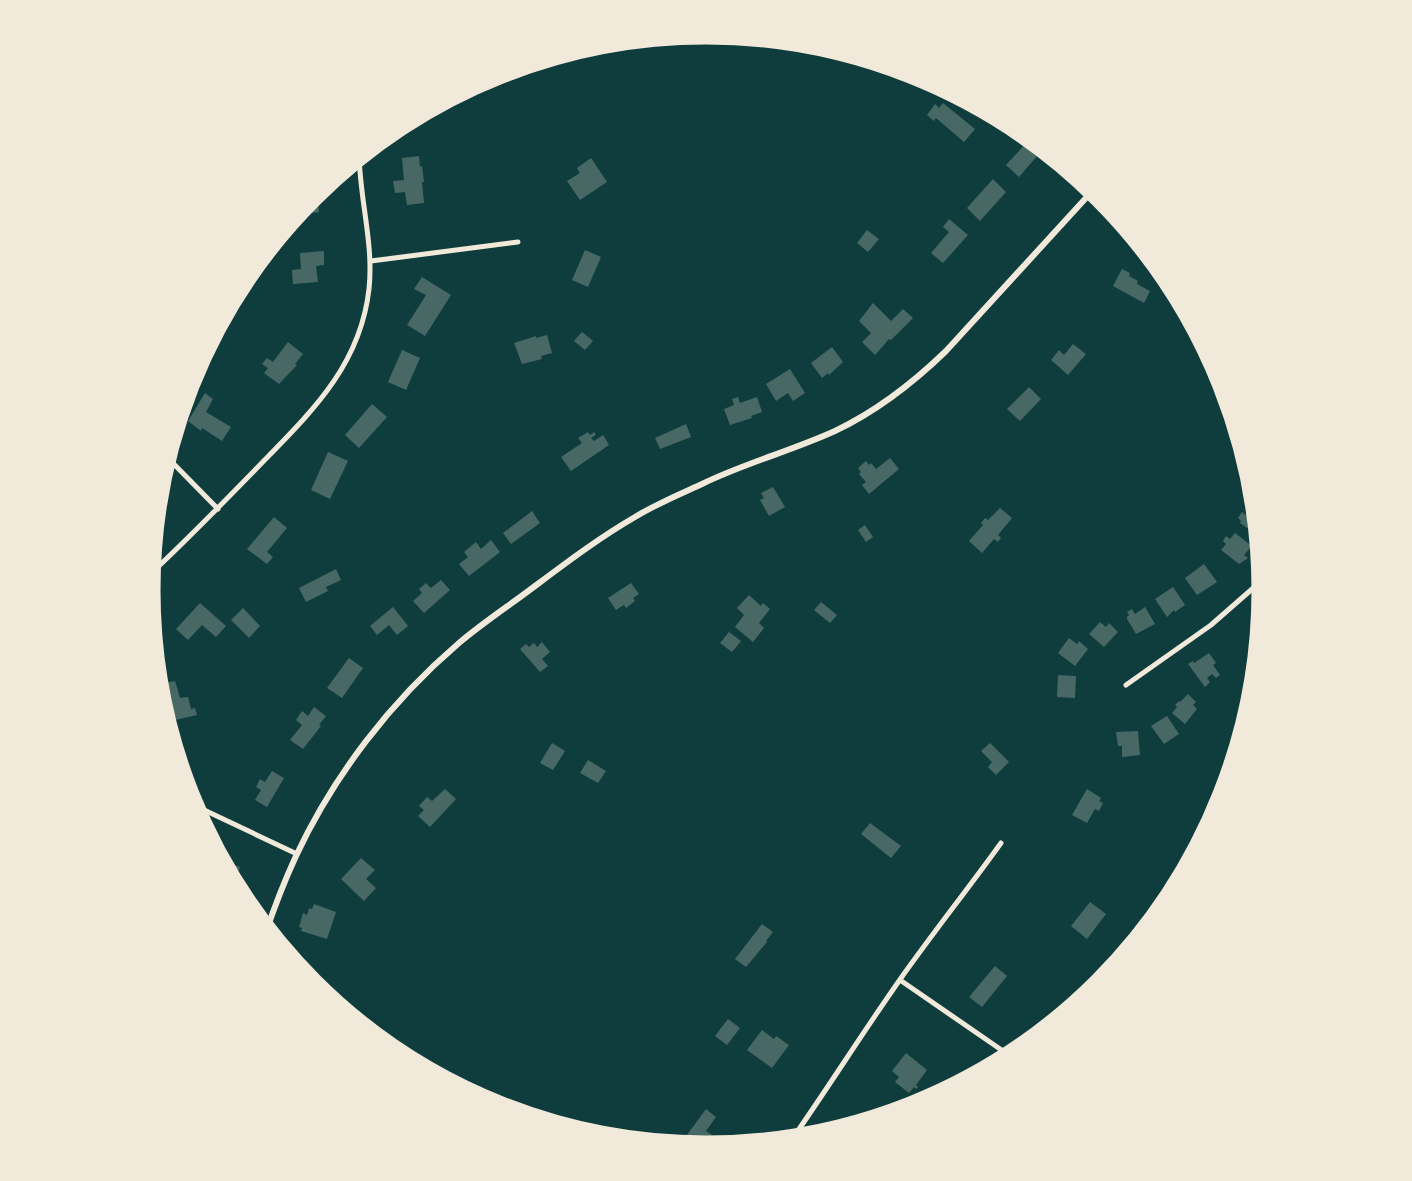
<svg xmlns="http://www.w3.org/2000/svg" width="1412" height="1181" font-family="'Crimson Pro',serif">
<rect width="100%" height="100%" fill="#0f3d3e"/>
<path fill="#486865" d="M864 54H866L887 60 878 68 873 63 868 68 863 63 868 58Z
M943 103 975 129 964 142 936 118 934 121 927 115 935 104 939 108Z
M1031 138 1043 149 1019 177 1006 165Z
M419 156 420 167 422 166 424 182H422L424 203 407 205 405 192 395 193 393 181 404 180 402 158Z
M591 158 607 182 580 200 567 181 580 173 577 168Z
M993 179 1006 192 980 221 967 208Z
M317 186 319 212 293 215V212L309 192Z
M949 219 968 235 943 263 931 253 949 232 943 227Z
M867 230 879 239 868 252 857 243Z
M585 250 601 257 588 287 572 280Z
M324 251V265L316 266 318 282 293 284 292 270 301 269 300 253Z
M1122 269 1130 273 1129 276 1138 281 1137 284 1150 291 1144 303 1113 286Z
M422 277 451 295 425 336 407 325 426 295 414 289Z
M873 303 891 321 903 309 913 318 891 340 889 339 883 346 875 355 862 342 871 333 859 321Z
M582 332 593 341 585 350 574 341Z
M547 335 552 353 541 356 542 359 522 364 514 343 536 336V338Z
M288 342 303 354 295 364 297 365 279 384 264 373 268 368 262 364 267 358 273 362Z
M1073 344 1086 354 1068 375 1051 360 1059 350 1064 355Z
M832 347 843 362 829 375 828 373 822 378 811 363Z
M402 350 420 358 406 390 388 382Z
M190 368 200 373 192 386 185 381Z
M790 369 805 393 793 401 788 393 776 401 766 384Z
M1029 387 1041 399 1020 421 1007 409Z
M205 393 213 399 206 412 231 427 222 441 202 428 201 431 188 421Z
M738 397 740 403 757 397 762 412 751 416 752 418 730 425 724 409 734 405 732 399Z
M372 404 387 417 359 448 345 435Z
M686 424 691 437 660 449 655 438Z
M588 432 590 435 594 432 596 435 591 438 594 441 603 435 609 445 571 471 561 457 582 443 578 438Z
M328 452 348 461 330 499 311 490Z
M890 458 899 469 869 494 862 485 866 482 859 474 861 472 858 468 866 461 869 465 871 463 876 469Z
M773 487 785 507 769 516 760 500 764 498 761 493Z
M1253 505 1261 511 1263 535 1261 538 1240 523 1241 521 1238 518 1242 512 1245 515Z
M1000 508 1012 518 998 535 1001 538 998 542 994 539 982 553 969 541 983 525 981 523 985 518 988 520Z
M532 511 540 523 511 544 503 533Z
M274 517 287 528 267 552 273 557 267 564 247 549Z
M865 525 873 537 866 542 858 530Z
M1235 533 1252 546 1244 555 1248 558 1239 564 1221 550 1226 544 1223 541 1226 536 1230 539Z
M491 540 500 552 469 576 459 564 468 557 464 552 476 542 481 549Z
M1204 564 1217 582 1197 595 1185 578Z
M336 569 341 580 326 587 328 591 306 602 299 588Z
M441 580 450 590 424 613 413 601 422 593 419 589 426 583 431 588Z
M631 583 639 594 633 598 635 601 626 608 624 605 616 610 608 598Z
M1173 587 1185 605 1175 612 1174 610 1167 617 1155 599Z
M749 595 761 606 763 603 770 609 759 623 764 628 753 642 735 627 744 615 737 608Z
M821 602 837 615 830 623 814 610Z
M200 603 226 626 216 637 202 625 188 640 176 629Z
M393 607 408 626 397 635 389 625 377 635 370 626Z
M1145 607 1155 624 1136 634 1127 619V617L1129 615 1127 612 1132 609 1135 614Z
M243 608 260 626 249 638 231 620Z
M1266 615 1264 639 1253 625Z
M1100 622 1106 627 1109 623 1118 632 1104 647 1089 634Z
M729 632 741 641 732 652 720 643Z
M1069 638 1077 644 1079 641 1088 649 1075 666 1058 653Z
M542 642 550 652 542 659 548 666 540 672 520 649 526 644 529 647 534 643 537 647Z
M1209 653 1216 663 1213 665 1220 675 1216 678 1212 674 1207 678 1210 682 1205 687 1188 664 1193 661 1194 663Z
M349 658 363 668 342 698 327 688Z
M1058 675 1076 676 1075 698 1057 697Z
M175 681 180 698 188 697 191 709 195 708 197 715 166 722 164 714H166L159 684Z
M1188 694 1196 702 1193 705 1197 709 1185 724 1172 713 1177 707 1175 705 1179 701 1180 702Z
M314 707 326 716 319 725 321 726 303 749 290 740 302 725 296 720 302 711 308 716Z
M1167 716 1179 734 1164 744 1151 726Z
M1138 731 1140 755 1122 757V746H1118L1116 732Z
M552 743 565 751 553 770 540 763Z
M990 743 1009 762 996 775 988 767 992 762 981 751Z
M588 760 606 771 598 783 580 773Z
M272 771 284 778 267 807 255 800 261 790 256 787 260 779 265 782Z
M445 789 456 799 430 827 418 816 424 810 419 806 427 797 432 801Z
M1087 789 1101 798 1099 801 1103 803 1099 811 1095 809 1087 823 1072 815Z
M870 823 901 846 891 858 861 834Z
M361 858 375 870 366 879 376 888 364 901 341 879Z
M227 862 240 867 231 890 218 865 225 867Z
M1090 902 1106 914 1087 939 1071 926Z
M314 904 336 912 327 939 301 931 302 928 299 927 303 913 307 915 309 908 312 909Z
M762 924 773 932 766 941 767 942 746 967 735 959Z
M995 966 1007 976 982 1007 969 997Z
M728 1019 740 1028 727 1045 715 1036Z
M762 1030 774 1039 776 1036 789 1045 772 1068 747 1050Z
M906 1053 927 1070 916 1085 918 1087 916 1089 914 1087 909 1093 895 1082 899 1077 892 1071Z
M706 1109 716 1117 706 1131 712 1135 699 1152 692 1149 690 1151H683L678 1147Z"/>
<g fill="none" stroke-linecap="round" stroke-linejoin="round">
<path stroke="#f1e9da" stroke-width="5" d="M371 261 518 242
M163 453 218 509
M145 579C183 544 219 507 255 470 307 416 360 369 369 289 374 243 359 197 359 151
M1126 685 1211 625 1267 576
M185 801 297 854
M900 980 1016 1060
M788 1145C826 1091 861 1035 899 981 932 934 968 889 1001 843"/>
<path stroke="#f1e9da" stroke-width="6" d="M265 935C274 908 284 882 296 856 334 775 391 701 459 643 480 625 504 609 527 592 562 566 597 539 635 517 656 504 680 494 702 484 745 463 791 451 835 431 877 411 913 383 946 351L1096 187"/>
</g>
<path d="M0 0H1412V1181H0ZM156 590a550 550 0 1 1 1100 0a550 550 0 1 1-1100 0Z" fill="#f1e9da" fill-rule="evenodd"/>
<path fill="none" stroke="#f1e9da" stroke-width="9" d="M156 590a550 550 0 1 1 1100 0a550 550 0 1 1-1100 0Z"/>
</svg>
